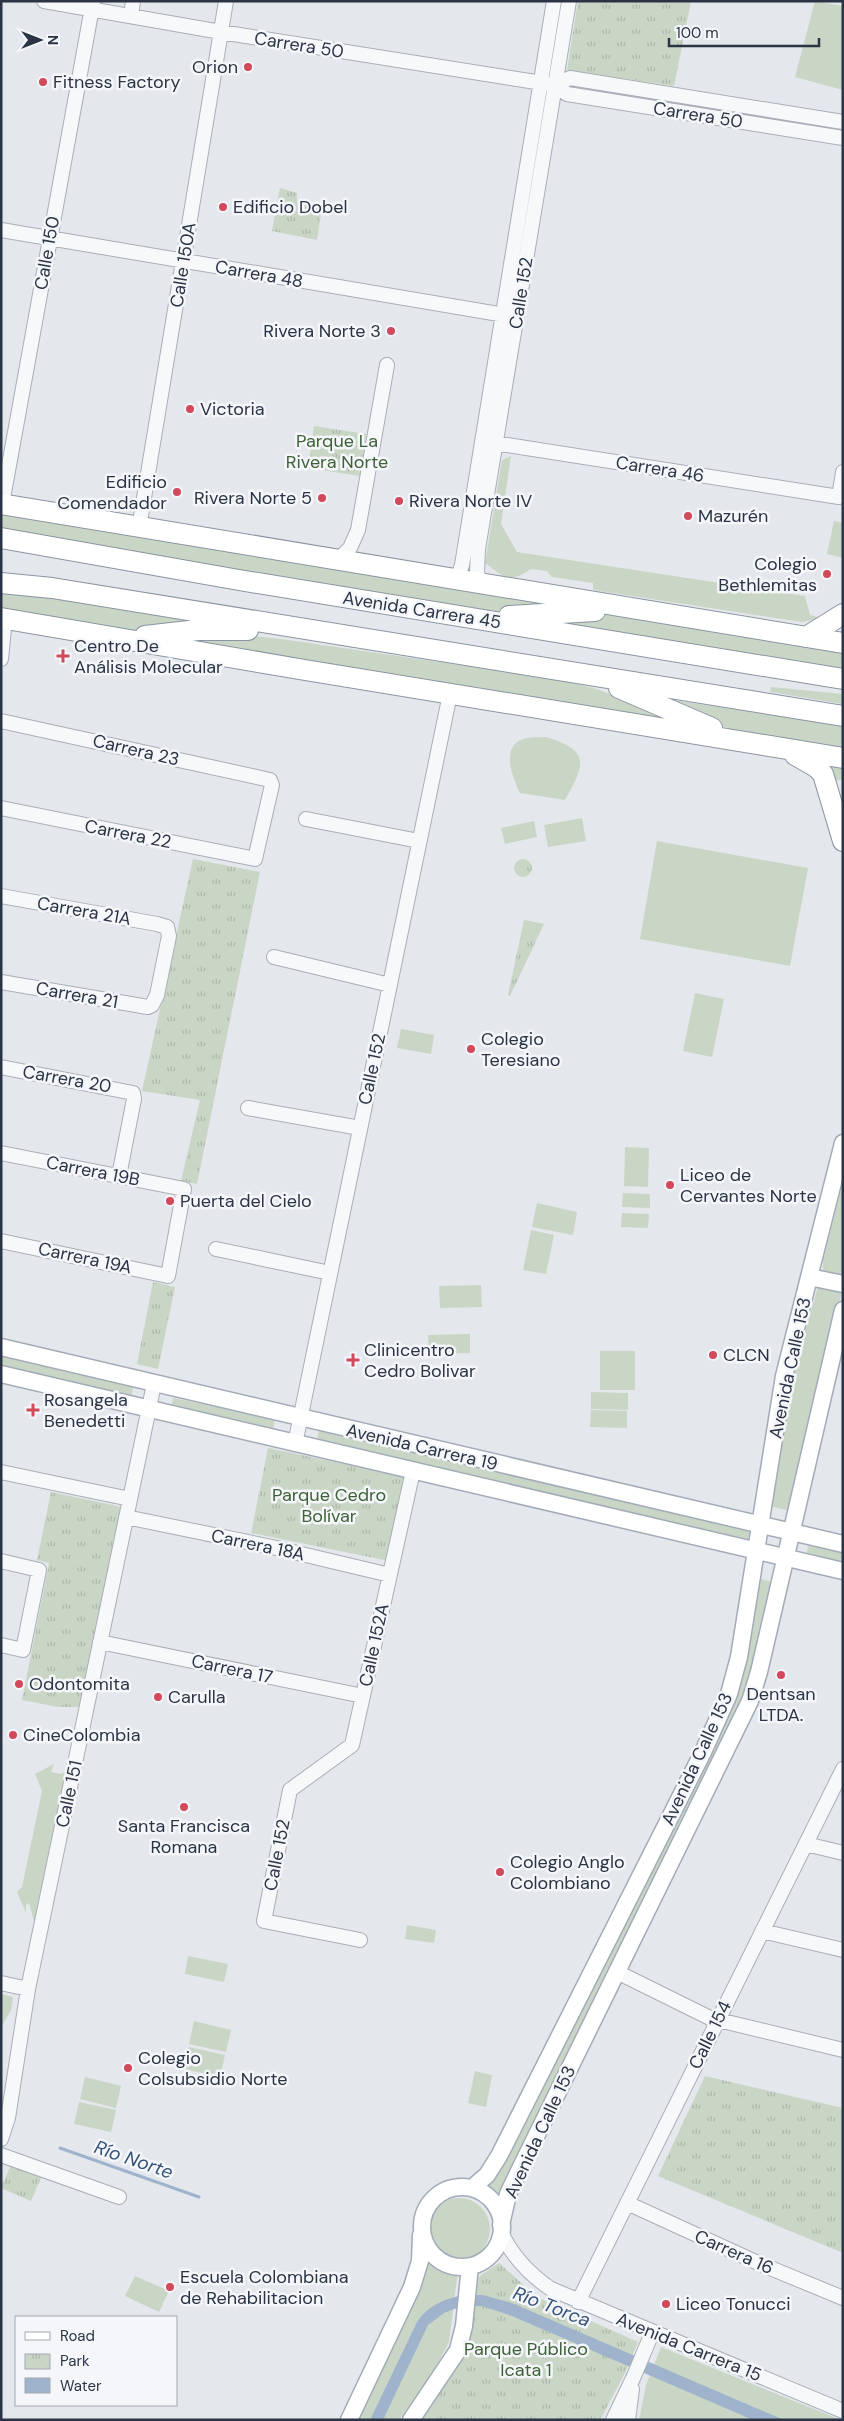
<svg xmlns="http://www.w3.org/2000/svg" width="844" height="2421" font-family="'DM Sans',sans-serif">
<defs>
<pattern id="park-tufts" width="24" height="20" patternUnits="userSpaceOnUse" patternTransform="scale(1.25)"><rect width="24" height="20" fill="#c9d6c5"/><path d="M3 7l-1-3M5 7V3M7 7l1-3M15 17l-1-3M17 17v-4M19 17l1-3" fill="none" stroke="#adb8ab"/></pattern>
</defs>
<rect width="100%" height="100%" fill="#e4e7ec"/>
<path fill="#c9d6c5" d="M815 1 843 6V90L795 77Z
M511 456 501 524 517 552 805 596 810 615 821 618 802 622 593 590V583L552 577 547 571 531 569C509 584 505 578 485 563L502 460Z
M1 510 577 606 511 614 1 533Z
M834 521 843 523V558L827 554Z
M1 592 95 604 202 622C144 643 61 621 1 612Z
M624 611 843 647V671L541 624V619Z
M230 634 281 639 556 679 594 688 702 728 154 638Z
M771 687 843 694V704L770 692Z
M657 698 843 725V751L741 733 699 717Z
M546 737C591 751 585 764 565 800L520 793C512 776 499 745 526 738 532 737 540 737 546 737Z
M843 764V779L832 782 821 765Z
M582 818 586 841 548 847 544 825Z
M534 821 537 837 505 844 501 828Z
M657 841 808 868 790 966 640 939Z
M695 993 724 999 712 1057 683 1051Z
M401 1029 434 1035 431 1054 397 1048Z
M625 1147 649 1148 648 1187 624 1186Z
M843 1182V1274L840 1275 823 1274V1261Z
M623 1193 650 1194V1208L622 1207Z
M537 1203 577 1212 573 1235 532 1227Z
M622 1213 649 1214 648 1228 621 1227Z
M531 1230 554 1235 546 1274 523 1270Z
M481 1285 482 1307 440 1308 439 1286Z
M818 1286 840 1291 841 1295 790 1511 770 1506 787 1393Z
M470 1334V1353L429 1354 428 1335Z
M1 1351 134 1382 131 1399 1 1368Z
M600 1351H635V1390H600Z
M591 1392 628 1393V1410L591 1409Z
M173 1398 275 1419 273 1430 171 1410Z
M591 1410 627 1411V1428L590 1427Z
M319 1429 750 1528 748 1539 316 1445Z
M809 1543 843 1551V1566L806 1557Z
M761 1579 772 1582 742 1706 498 2203 485 2189 494 2178 739 1682Z
M54 1764 51 1772 61 1774 69 1769 36 1929 29 1903 26 1905V1913L17 1892 22 1887 42 1791 35 1774Z
M407 1925 436 1930 434 1943 405 1939Z
M188 1956 228 1964 224 1982 185 1974Z
M1 1994 13 1997 11 2010 1 2028Z
M194 2021 231 2030 226 2052 189 2044Z
M189 2047 225 2055 220 2077 184 2069Z
M475 2071 492 2075 486 2107 468 2103Z
M85 2077 121 2086 116 2108 80 2099Z
M79 2102 116 2110 111 2132 74 2124Z
M428 2229a31 31 0 1 1 62 0a31 31 0 1 1-62 0Z
M427 2255 441 2267 458 2271 449 2342 434 2371 399 2420H354Z
M135 2276 169 2291 159 2312 125 2296Z
M661 2347 841 2420H639L646 2385Z"/>
<path fill="url(#park-tufts)" d="M578 1H691L674 86 567 70Z
M280 188 297 193V202L322 207 317 240 272 231Z
M314 426 366 434 360 476 308 468Z
M514 868a9 9 0 1 1 18 0a9 9 0 1 1-18 0Z
M193 859 260 872 197 1184 181 1181 200 1100 142 1091Z
M524 920 544 924 510 996 508 995Z
M153 1282 175 1287 158 1369 137 1364Z
M268 1448 407 1477 389 1561 251 1533Z
M51 1492 122 1507 81 1707H58L22 1700 49 1563 37 1560Z
M705 2076 843 2108V2253L658 2176Z
M11 2165 41 2178 31 2201 1 2188Z
M499 2263 537 2297 638 2342 625 2373 600 2420H422L457 2366 466 2349 474 2284 481 2275Z"/>
<path fill="#9fb4cc" d="M462 2295H483L512 2303 784 2420H753L512 2316 482 2306H462L444 2313 428 2325 383 2420H370L417 2322C429 2305 443 2300 462 2295Z"/>
<g fill="none" stroke-linecap="round" stroke-linejoin="round">
<path stroke="#9fb4cc" stroke-width="3" d="M60 2148 199 2197"/>
<g stroke="#a9aeb7" stroke-width="16">
<path id="minor" d="M44 1 221 32 555 85 567 94 843 138
M131 16 133 1
M555 85 570 78 843 122
M1 230 511 316
M488 442 839 497 843 472
M2 504 93 2
M139 528 226 1
M338 560 350 548 358 530 387 365
M457 580 462 565 554 1
M481 584 477 573 478 549 569 1
M1 659 5 618
M1 721 261 778 270 780 272 785 255 859 1 808
M306 819 419 841
M1 896 157 924 167 927 169 936 157 995 152 1005 148 1007 1 982
M274 957 390 985
M1 1067 133 1093 134 1099 119 1176
M248 1108 360 1128
M1 1153 184 1189 168 1276 1 1241
M216 1249 330 1273
M295 1444 450 694
M1 1472 130 1499
M126 1517 272 1547 390 1575
M1 1561 39 1570 23 1650 1 1645
M100 1642 363 1696
M806 1844 843 1853
M762 1931 843 1950
M360 1940 264 1921 290 1790 352 1745 413 1471
M617 1972 710 2018 843 2050
M1 1983 28 1989
M1 2139 8 2118 28 1989 154 1384
M1 2155 119 2197
M627 2203 758 2263 843 2298
M501 2232C512 2256 529 2274 551 2289L843 2411
M578 2302 843 1769
M613 2420 634 2376 652 2333
M628 2420 632 2389"/>
</g>
<g stroke="#a3abb8" stroke-width="19">
<path id="major" d="M809 1277 843 1284
M1 1347 843 1544
M1 1374 843 1571
M422 2227a40 40 0 1 1 80 0a40 40 0 1 1-80 0Z
M472 2188 487 2175 499 2156 703 1752 729 1694 739 1657 784 1376 843 1143
M501 2225 508 2194 519 2171 750 1701 759 1672 843 1310
M349 2420 412 2287 420 2261 421 2235
M411 2420 458 2350 464 2326 470 2266"/>
</g>
<g stroke="#8b94a3" stroke-width="22">
<path id="highway" d="M1 504 843 643
M1 538 239 580 843 679
M1 583 52 588 843 716
M509 616 595 611
M1 618 305 670 843 758
M145 636 198 630H248
M806 637 843 614
M619 688 712 728
M795 755 816 767 823 774 843 841"/>
</g>
<use href="#minor" stroke="#f7f8fa" stroke-width="14"/>
<use href="#major" stroke="#fff" stroke-width="16"/>
<use href="#highway" stroke="#fff" stroke-width="20"/>
</g>
<g fill="#d1495b" stroke="#f4f6f9" stroke-width="2">
<circle cx="248" cy="67" r="5"/>
<circle cx="43" cy="82" r="5"/>
<circle cx="223" cy="207" r="5"/>
<circle cx="391" cy="331" r="5"/>
<circle cx="190" cy="409" r="5"/>
<circle cx="177" cy="492" r="5"/>
<circle cx="322" cy="498" r="5"/>
<circle cx="399" cy="501" r="5"/>
<circle cx="688" cy="516" r="5"/>
<circle cx="827" cy="574" r="5"/>
<path d="M60.5 648.5h5v5h5v5h-5v5h-5v-5h-5v-5h5z"/>
<circle cx="471" cy="1049" r="5"/>
<circle cx="670" cy="1185" r="5"/>
<circle cx="170" cy="1201" r="5"/>
<circle cx="713" cy="1355" r="5"/>
<path d="M350.5 1352.5h5v5h5v5h-5v5h-5v-5h-5v-5h5z"/>
<path d="M30.5 1402.5h5v5h5v5h-5v5h-5v-5h-5v-5h5z"/>
<circle cx="781" cy="1675" r="5"/>
<circle cx="19" cy="1684" r="5"/>
<circle cx="158" cy="1697" r="5"/>
<circle cx="13" cy="1735" r="5"/>
<circle cx="184" cy="1807" r="5"/>
<circle cx="500" cy="1872" r="5"/>
<circle cx="128" cy="2068" r="5"/>
<circle cx="170" cy="2287" r="5"/>
<circle cx="666" cy="2304" r="5"/>
</g>
<g text-anchor="middle" stroke-width="5" stroke-linejoin="round" paint-order="stroke">
<g font-size="18" fill="#2b3445" stroke="#f4f6f9">
<text transform="translate(299 45) rotate(9)" y="6">Carrera 50</text>
<text transform="translate(698 115) rotate(9)" y="6">Carrera 50</text>
<text transform="translate(47 253) rotate(-80)" y="6">Calle 150</text>
<text transform="translate(183 265) rotate(-81)" y="6">Calle 150A</text>
<text transform="translate(259 274) rotate(10)" y="6">Carrera 48</text>
<text transform="translate(521 293) rotate(-81)" y="6">Calle 152</text>
<text transform="translate(660 469) rotate(9)" y="6">Carrera 46</text>
<text transform="translate(422 610) rotate(9)" y="6">Avenida Carrera 45</text>
<text transform="translate(136 750) rotate(13)" y="6">Carrera 23</text>
<text transform="translate(128 834) rotate(11)" y="6">Carrera 22</text>
<text transform="translate(84 911) rotate(10)" y="6">Carrera 21A</text>
<text transform="translate(77 995) rotate(10)" y="6">Carrera 21</text>
<text transform="translate(372 1069) rotate(-78)" y="6">Calle 152</text>
<text transform="translate(67 1079) rotate(10)" y="6">Carrera 20</text>
<text transform="translate(93 1171) rotate(11)" y="6">Carrera 19B</text>
<text transform="translate(85 1258) rotate(12)" y="6">Carrera 19A</text>
<text transform="translate(790 1368) rotate(-78)" y="6">Avenida Calle 153</text>
<text transform="translate(422 1447) rotate(13)" y="6">Avenida Carrera 19</text>
<text transform="translate(258 1545) rotate(12)" y="6">Carrera 18A</text>
<text transform="translate(374 1645) rotate(-78)" y="6">Calle 152A</text>
<text transform="translate(232 1669) rotate(12)" y="6">Carrera 17</text>
<text transform="translate(697 1759) rotate(-65)" y="6">Avenida Calle 153</text>
<text transform="translate(69 1794) rotate(-78)" y="6">Calle 151</text>
<text transform="translate(277 1855) rotate(-79)" y="6">Calle 152</text>
<text transform="translate(710 2035) rotate(-64)" y="6">Calle 154</text>
<text transform="translate(540 2132) rotate(-65)" y="6">Avenida Calle 153</text>
<text transform="translate(734 2252) rotate(24)" y="6">Carrera 16</text>
<text transform="translate(689 2347) rotate(22)" y="6">Avenida Carrera 15</text>
</g>
<g font-size="18" fill="#2b3445" stroke="#f4f6f9" text-anchor="start">
<text x="238" y="73" text-anchor="end">Orion</text>
<text x="53" y="88">Fitness Factory</text>
<text x="233" y="213">Edificio Dobel</text>
<text x="381" y="337" text-anchor="end">Rivera Norte 3</text>
<text x="200" y="415">Victoria</text>
<text x="167" y="488" text-anchor="end">Edificio<tspan x="167" dy="21">Comendador</tspan></text>
<text x="312" y="504" text-anchor="end">Rivera Norte 5</text>
<text x="409" y="507">Rivera Norte IV</text>
<text x="698" y="522">Mazurén</text>
<text x="817" y="570" text-anchor="end">Colegio<tspan x="817" dy="21">Bethlemitas</tspan></text>
<text x="74" y="652">Centro De<tspan x="74" dy="21">Análisis Molecular</tspan></text>
<text x="481" y="1045">Colegio<tspan x="481" dy="21">Teresiano</tspan></text>
<text x="680" y="1181">Liceo de<tspan x="680" dy="21">Cervantes Norte</tspan></text>
<text x="180" y="1207">Puerta del Cielo</text>
<text x="364" y="1356">Clinicentro<tspan x="364" dy="21">Cedro Bolivar</tspan></text>
<text x="723" y="1361">CLCN</text>
<text x="44" y="1406">Rosangela<tspan x="44" dy="21">Benedetti</tspan></text>
<text x="29" y="1690">Odontomita</text>
<text x="781" y="1700" text-anchor="middle">Dentsan<tspan x="781" dy="21">LTDA.</tspan></text>
<text x="168" y="1703">Carulla</text>
<text x="23" y="1741">CineColombia</text>
<text x="184" y="1832" text-anchor="middle">Santa Francisca<tspan x="184" dy="21">Romana</tspan></text>
<text x="510" y="1868">Colegio Anglo<tspan x="510" dy="21">Colombiano</tspan></text>
<text x="138" y="2064">Colegio<tspan x="138" dy="21">Colsubsidio Norte</tspan></text>
<text x="180" y="2283">Escuela Colombiana<tspan x="180" dy="21">de Rehabilitacion</tspan></text>
<text x="676" y="2310">Liceo Tonucci</text>
</g>
<g font-size="18" fill="#3f6138" stroke="#f4f6f9">
<text x="337" y="447">Parque La<tspan x="337" dy="21">Rivera Norte</tspan></text>
<text x="329" y="1501">Parque Cedro<tspan x="329" dy="21">Bolívar</tspan></text>
<text x="526" y="2355">Parque Público<tspan x="526" dy="21">Icata 1</tspan></text>
</g>
<g font-size="19" font-style="italic" fill="#34527a" stroke="#f4f6f9">
<text transform="translate(134 2159) rotate(19)" y="7">Río Norte</text>
<text transform="translate(552 2306) rotate(21)" y="7">Río Torca</text>
</g>
</g>
<rect width="844" height="2421" fill="none" stroke="#2b3445" stroke-width="5"/>
<rect x="15" y="2316" width="162" height="90" fill="#f4f6f9" stroke="#a4a8b1"/>
<rect x="25" y="2332" width="25" height="8" fill="#ffffff" stroke="#a4a8b1"/>
<text x="60" y="2341" font-size="15" fill="#2b3445">Road</text>
<rect x="25" y="2354" width="25" height="15" fill="url(#park-tufts)" stroke="#a4a8b1"/>
<text x="60" y="2366" font-size="15" fill="#2b3445">Park</text>
<rect x="25" y="2378" width="25" height="15" fill="#9fb4cc" stroke="#a4a8b1"/>
<text x="60" y="2391" font-size="15" fill="#2b3445">Water</text>
<g transform="translate(40 40) rotate(90)" stroke="#f4f6f9" stroke-width="4" paint-order="stroke">
<path d="M0-4L9 19L0 12L-9 19Z" fill="#2b3445"/>
<text y="-8" font-size="14" font-weight="bold" text-anchor="middle" fill="#2b3445">N</text>
</g>
<path d="M669 38v8h150v-8" fill="none" stroke="#2b3445" stroke-width="2.5"/>
<text x="676" y="38" font-size="15" fill="#2b3445" stroke="#f4f6f9" stroke-width="4" paint-order="stroke">100 m</text>
</svg>
